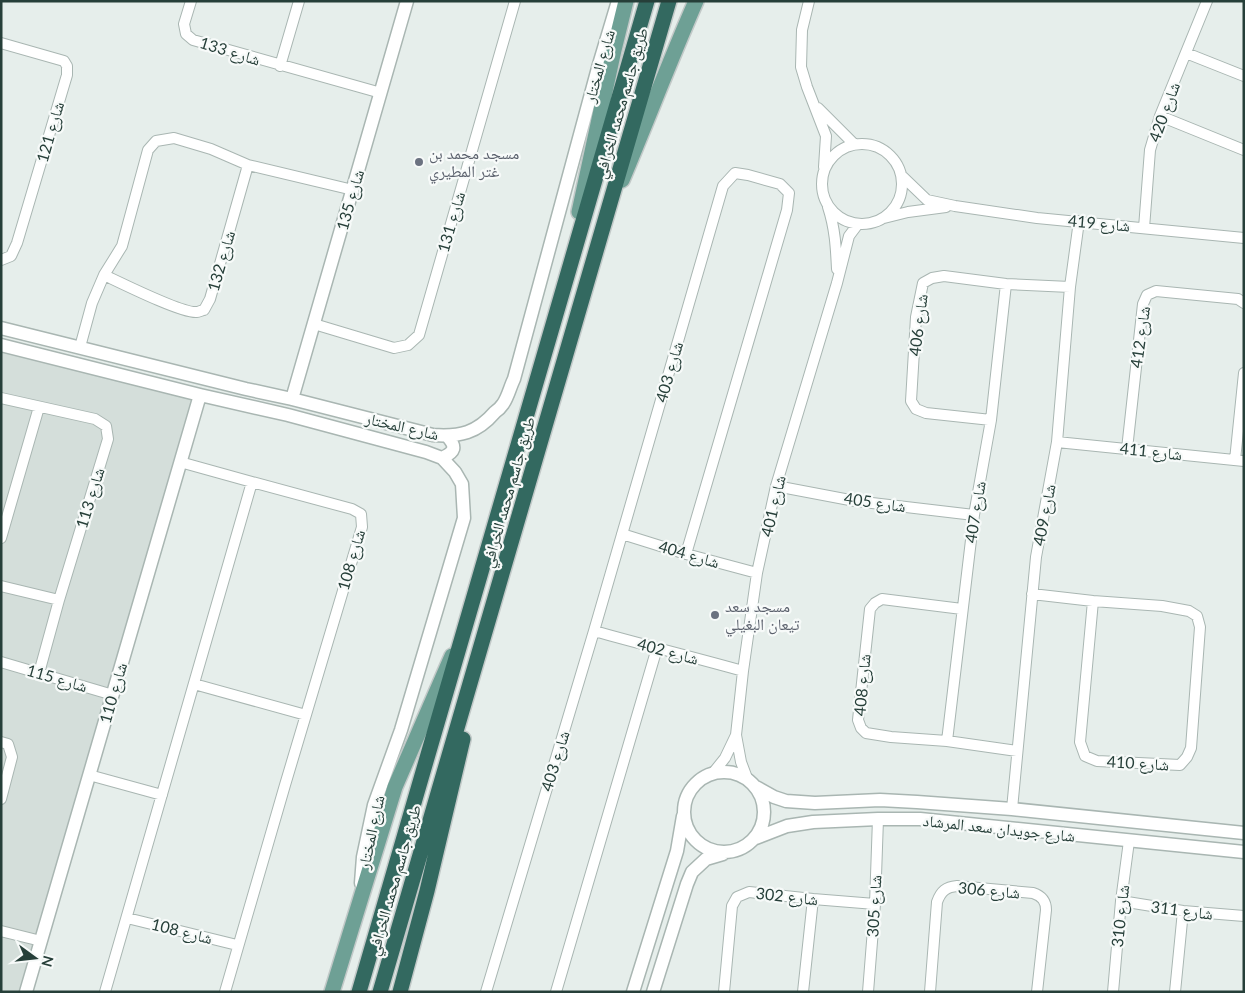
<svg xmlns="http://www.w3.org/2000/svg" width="1245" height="993" font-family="Lato,'Noto Naskh Arabic',sans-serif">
<rect width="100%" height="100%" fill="#e6eeeb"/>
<path fill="#d4deda" d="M1 346 200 395 26 992H1Z"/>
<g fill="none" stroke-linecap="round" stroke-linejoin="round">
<g stroke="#a9b6b2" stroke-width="12">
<path id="minor" d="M191 1 184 24 186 34 193 40 381 93
M809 1 802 30 801 67 807 87 826 136 824 167
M1 43 64 61 67 66V75L17 243 11 256 1 260
M1186 53 1244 76
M280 66 299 1
M818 108 854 144
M1160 116 1244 150
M822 184a40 40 0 1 1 80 0a40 40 0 1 1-80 0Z
M248 165 210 299 204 310C202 310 199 312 197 312 183 314 119 282 104 275L122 246 148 150 156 141 174 138 211 149 248 165 353 190
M901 175 927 200 955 206 1037 218 1244 238
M828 207C835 228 836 248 837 269
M884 218 908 212 946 207
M1144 228 1150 150 1160 116 1207 1
M314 324 394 348 408 345 419 335 515 1
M80 347 92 303 104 275
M1 398 95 419 106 426 108 439 59 600 39 673
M991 420 926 413 916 409 911 401 916 317 923 283 932 278 944 276 1006 284 1070 287
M1057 442 1244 461
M1127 449 1143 304 1147 295 1156 291 1238 299 1244 303
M1235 460 1244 373
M180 462 252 482 352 509 361 514 362 527 285 785 225 992
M776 486 855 501 974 515
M622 534 686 554 757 573
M1 538 39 407
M1 586 59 600
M1032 594 1093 601 1162 606 1189 611 1197 616 1200 627 1191 748 1187 757 1180 765 1097 761 1085 756 1080 742 1093 601
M962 609 882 599 875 603 870 609 858 720 861 728 866 733 891 737 947 741 1017 751
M594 631C644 645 693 657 743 671
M1 662 113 695
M194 684 306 715
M736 735 741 762 747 778
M947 741 974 515 991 420 1006 284
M1 742 8 744 12 757 1 799
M713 773 725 758 736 735 743 671 757 573 776 486 837 283 849 236 858 224
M89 775 162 795
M1012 809 1036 557 1057 442 1070 287 1079 221
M1121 901 1183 911 1244 916
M127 918 237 945
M1 931 41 941
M105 992 252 482
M486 992 594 631 723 186 735 173 748 175 780 184 789 193 787 210 686 554
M556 992 657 648
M724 992 732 906 737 897 749 892 813 899 875 904
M803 992 813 899
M868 992 875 904 878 819
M930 992 937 902C941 891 946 887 957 886L1033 893C1042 896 1046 901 1046 910L1037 992
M1113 992 1121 901 1129 841
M1175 992 1183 911"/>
</g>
<g stroke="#a9b6b2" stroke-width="15">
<path id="tertiary" d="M1 328 246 389 292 399 433 435C460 437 477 433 495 412 498 410 501 407 503 404 508 397 510 387 514 379L598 68 618 1
M1 345 200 395 288 415 426 452 442 458 455 472 462 484 464 518 401 730 374 805 363 857 361 883
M292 399 407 1
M442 458C455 452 457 447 447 436
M684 812a40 40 0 1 1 80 0a40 40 0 1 1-80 0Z
M756 787 774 797 786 801 815 803 880 800 917 802 1012 809 1244 833
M756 838 787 826 813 822 878 819H920L1244 852
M26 992 200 395
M633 992 677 851 683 816
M653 992 687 884 692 872 706 859 723 854"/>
</g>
<g stroke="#c2c9c8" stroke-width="18">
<path id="primary" d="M622 180C647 121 670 60 696 1
M579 212 614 50 626 1
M332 992 395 787 452 656"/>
</g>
<g stroke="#c2c9c8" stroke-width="18">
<path id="motorway" d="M359 992 647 1
M380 992 669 1
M400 992 427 891 463 739"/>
</g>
<use href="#minor" stroke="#fff" stroke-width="10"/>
<use href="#tertiary" stroke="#fff" stroke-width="12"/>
<use href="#primary" stroke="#6ea095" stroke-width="15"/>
<use href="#motorway" stroke="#336960" stroke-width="15"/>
</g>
<g fill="#6b7280" stroke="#f7faf9" stroke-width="2">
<circle cx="419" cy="162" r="5"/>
<circle cx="715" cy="615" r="5"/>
</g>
<g text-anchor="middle" stroke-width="4.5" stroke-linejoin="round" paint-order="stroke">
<g font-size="16" fill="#263f39" stroke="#f7faf9">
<text transform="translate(230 51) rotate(17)" y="6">شارع 133</text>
<text transform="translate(599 66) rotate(-74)" y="6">شارع المختار</text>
<text transform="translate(621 103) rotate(-74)" y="6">طريق جاسم محمد الخرافي</text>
<text transform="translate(1164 112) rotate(-70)" y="6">شارع 420</text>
<text transform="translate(50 132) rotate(-74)" y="6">شارع 121</text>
<text transform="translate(350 200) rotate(-74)" y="6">شارع 135</text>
<text transform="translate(451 222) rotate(-74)" y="6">شارع 131</text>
<text transform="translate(1099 223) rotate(5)" y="6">شارع 419</text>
<text transform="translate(221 261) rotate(-74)" y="6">شارع 132</text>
<text transform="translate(918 325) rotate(-83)" y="6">شارع 406</text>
<text transform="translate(1140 337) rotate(-82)" y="6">شارع 412</text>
<text transform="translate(669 372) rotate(-74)" y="6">شارع 403</text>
<text transform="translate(402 426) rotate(13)" y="6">شارع المختار</text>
<text transform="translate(1151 451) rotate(6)" y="6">شارع 411</text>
<text transform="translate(508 492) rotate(-74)" y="6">طريق جاسم محمد الخرافي</text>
<text transform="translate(90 498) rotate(-73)" y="6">شارع 113</text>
<text transform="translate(875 502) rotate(8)" y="6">شارع 405</text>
<text transform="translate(773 506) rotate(-77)" y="6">شارع 401</text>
<text transform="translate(975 512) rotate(-81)" y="6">شارع 407</text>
<text transform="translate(1044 515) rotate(-79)" y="6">شارع 409</text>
<text transform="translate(689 554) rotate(16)" y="6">شارع 404</text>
<text transform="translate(351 560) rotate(-74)" y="6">شارع 108</text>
<text transform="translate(668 651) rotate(15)" y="6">شارع 402</text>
<text transform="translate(57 678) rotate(16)" y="6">شارع 115</text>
<text transform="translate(862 685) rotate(-85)" y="6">شارع 408</text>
<text transform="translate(113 693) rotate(-74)" y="6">شارع 110</text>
<text transform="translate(555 761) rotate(-73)" y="6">شارع 403</text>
<text transform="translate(1138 763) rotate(3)" y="6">شارع 410</text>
<text transform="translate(999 828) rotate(6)" y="6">شارع جويدان سعد المرشاد</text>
<text transform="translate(371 832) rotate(-78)" y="6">شارع المختار</text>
<text transform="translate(394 880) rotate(-74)" y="6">طريق جاسم محمد الخرافي</text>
<text transform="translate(989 890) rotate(5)" y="6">شارع 306</text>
<text transform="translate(787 896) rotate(6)" y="6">شارع 302</text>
<text transform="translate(874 906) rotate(-87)" y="6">شارع 305</text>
<text transform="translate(1182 910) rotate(7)" y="6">شارع 311</text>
<text transform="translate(1120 916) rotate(-84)" y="6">شارع 310</text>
<text transform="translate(182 931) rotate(14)" y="6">شارع 108</text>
</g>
<g font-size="16" fill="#5b616d" stroke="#f7faf9" text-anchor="start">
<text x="429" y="159">مسجد محمد بن<tspan x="429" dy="18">غتر المطيري</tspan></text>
<text x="725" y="612">مسجد سعد<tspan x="725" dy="18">تيعان البغيلي</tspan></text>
</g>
</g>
<rect width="1245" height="993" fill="none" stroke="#263f39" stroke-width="5"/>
<g transform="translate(35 958) rotate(105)" stroke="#f7faf9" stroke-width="4" paint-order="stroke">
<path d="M0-4L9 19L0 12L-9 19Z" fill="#263f39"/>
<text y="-8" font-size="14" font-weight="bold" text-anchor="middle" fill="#263f39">N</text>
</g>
</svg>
